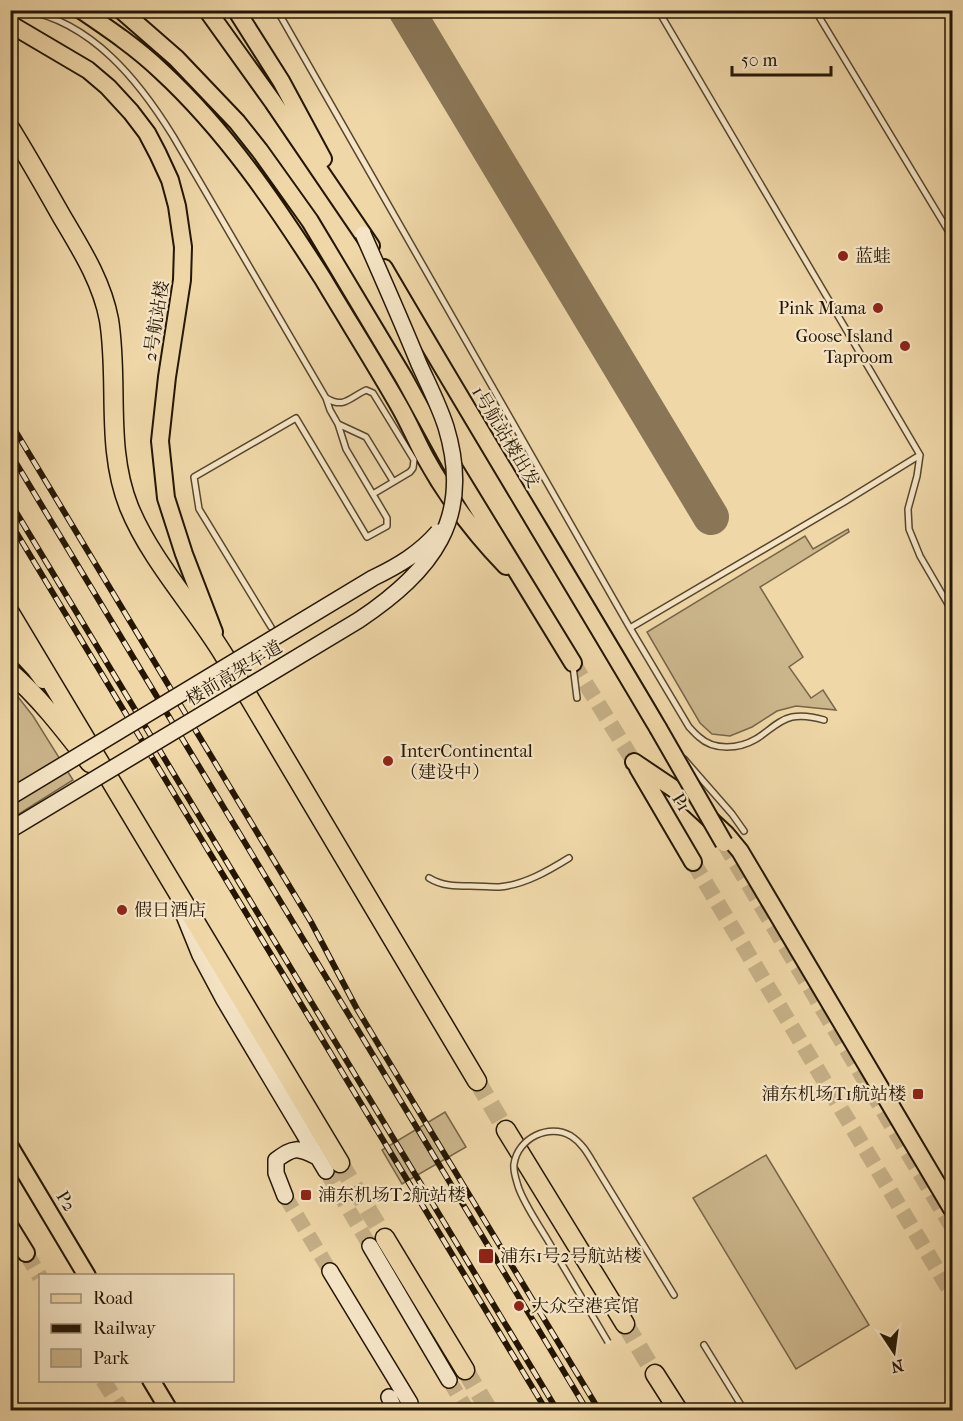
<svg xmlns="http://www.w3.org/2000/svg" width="963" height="1421" font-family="'IM FELL French Canon','Noto Serif SC',serif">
<rect width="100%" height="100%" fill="#efd7a8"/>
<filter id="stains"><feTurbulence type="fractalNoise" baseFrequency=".00333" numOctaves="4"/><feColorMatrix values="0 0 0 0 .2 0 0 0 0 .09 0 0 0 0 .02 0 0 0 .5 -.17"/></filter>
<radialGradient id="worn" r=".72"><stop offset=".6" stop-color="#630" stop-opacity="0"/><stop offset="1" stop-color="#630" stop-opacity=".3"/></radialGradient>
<path fill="#ccb68c" stroke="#786648" stroke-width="1.5" d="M848 529 849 532 760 587 803 657 789 667 811 698 823 690 836 710 796 706 777 711 752 727 730 736 712 734 700 723 647 632 805 536 813 549Z
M11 688 33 716 73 780 11 819Z
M445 1112 466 1147 402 1184 382 1150Z
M766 1155 869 1325 796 1369 693 1198Z"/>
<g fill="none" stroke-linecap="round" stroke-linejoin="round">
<path stroke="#8a7656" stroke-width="36" d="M406 10 711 517"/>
<path stroke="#c6b087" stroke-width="15" stroke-dasharray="15 8" stroke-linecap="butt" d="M326 1171 370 1246
M285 1196 330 1271
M449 1380 467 1410"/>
<path stroke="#c6b087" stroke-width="16" stroke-dasharray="16 8" stroke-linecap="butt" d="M573 663 634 762
M724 843 952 1227
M693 862 952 1294
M26 1253 40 1277
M103 1380 122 1410"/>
<path stroke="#c6b087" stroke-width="18" stroke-dasharray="18 9" stroke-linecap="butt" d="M477 1081 506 1130
M340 1163 385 1238
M625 1324 655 1374
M465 1370 489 1410"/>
<g stroke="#57462c" stroke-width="8">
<path id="lane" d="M24 10C92 22 139 81 173 136L326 398 330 410 338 424 346 449 387 518V526L367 537 296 418 194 477 199 509 271 627
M277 10 630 628 689 727C692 730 695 734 699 737 714 751 739 749 756 739 768 732 778 720 792 717 803 715 814 717 824 720
M658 10 920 455 917 476 908 509 909 529 920 556 952 611
M815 10 952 237
M819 16 829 10
M326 398C344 409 349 398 366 390L373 393 414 460 413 468 410 472 373 494
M338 424 366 437 393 481
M630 628 844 502 920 455
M573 666 577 698
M684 759 732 814 744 831
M429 878C442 886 455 886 470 886 480 886 490 887 499 887 524 885 548 871 569 858
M594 1164 674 1295
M704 1345 744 1410"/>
</g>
<g stroke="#241603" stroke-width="18">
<path id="secondary" d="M183 913 200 955 224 1000 326 1171
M285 1196 276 1173V1160C294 1147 297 1147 317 1157
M370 1246 449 1380
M330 1271 410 1403
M389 1397 395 1410"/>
</g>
<g stroke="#241603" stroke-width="20">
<path id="primary" d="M81 10C109 29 137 48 161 71 226 131 276 205 323 279 348 321 374 362 398 404 408 421 416 440 425 457 447 497 474 533 506 566
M121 10 176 58 237 122 260 151 310 221 404 378 450 462 573 663
M207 10 273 102 371 246
M236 10 281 81 323 159
M10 24 88 70 108 87 131 112 147 133 158 154 170 180 177 206 183 247 182 280 167 377 160 441 166 498 184 554 214 632
M384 268C474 422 567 574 658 728
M10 642 35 669 43 680
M634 762 686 797 726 834 740 851 952 1209
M638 768 693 862
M10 1147 87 1276
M10 1227 26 1253
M151 1380 169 1410"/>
</g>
<g stroke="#241603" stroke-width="21">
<path id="highway" d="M10 128C28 157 45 187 62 217 81 249 102 282 109 320 119 382 105 447 129 507 151 561 195 607 225 657 254 705 282 754 311 802 366 895 422 988 477 1081
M10 613 340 1163
M10 672C41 699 65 731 90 763
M506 1130 625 1324
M385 1238 465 1370
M655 1374 678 1410"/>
</g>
<use href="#lane" stroke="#f5e5c6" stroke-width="5"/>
<use href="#secondary" stroke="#f5e5c6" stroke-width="15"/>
<use href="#primary" stroke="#efd7a8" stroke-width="16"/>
<use href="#highway" stroke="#efd7a8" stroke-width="18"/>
<g stroke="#241603" stroke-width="6">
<path id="rail" d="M10 422 311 922 357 1009 599 1410
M10 453 587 1410
M10 502 557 1410
M10 522 546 1410"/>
</g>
<use href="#rail" stroke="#f5e5c6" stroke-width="4" stroke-dasharray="11" stroke-linecap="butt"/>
<g stroke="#57462c" stroke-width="8" stroke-linecap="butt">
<path id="lane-bridge" d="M594 1164C588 1154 582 1143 571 1136 549 1123 518 1138 514 1164 513 1171 516 1179 518 1186 523 1202 538 1224 547 1239 567 1273 588 1308 608 1342"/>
</g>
<g stroke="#241603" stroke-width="18" stroke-linecap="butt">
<path id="secondary-bridge" d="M10 797 373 578C398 566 420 553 438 532
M10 830 359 620C432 571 474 519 446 427 439 405 428 384 419 364 401 320 382 277 363 234"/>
</g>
<g stroke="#241603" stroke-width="20" stroke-linecap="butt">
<path id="primary-bridge" d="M658 728 724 843"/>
</g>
<use href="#lane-bridge" stroke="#f5e5c6" stroke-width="5"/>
<use href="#secondary-bridge" stroke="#f5e5c6" stroke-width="15"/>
<use href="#primary-bridge" stroke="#efd7a8" stroke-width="16"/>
</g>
<g fill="#8f2418" stroke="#f5e5c6" stroke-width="2">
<circle cx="843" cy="256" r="6"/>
<circle cx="878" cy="308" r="6"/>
<circle cx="905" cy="346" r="6"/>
<circle cx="388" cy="761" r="6"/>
<circle cx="122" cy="910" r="6"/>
<rect x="912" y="1088" width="12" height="12" rx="3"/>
<rect x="300" y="1189" width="12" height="12" rx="3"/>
<rect x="478" y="1248" width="16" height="16" rx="3"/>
<circle cx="519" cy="1306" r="6"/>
</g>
<g text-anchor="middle" stroke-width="4.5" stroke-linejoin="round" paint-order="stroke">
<g font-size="18" fill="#241603" stroke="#f5e5c6" text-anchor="start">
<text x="855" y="262">蓝蛙</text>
<text x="866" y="314" text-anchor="end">Pink Mama</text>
<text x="893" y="342" text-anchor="end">Goose Island<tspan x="893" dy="21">Taproom</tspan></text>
<text x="400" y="757">InterContinental<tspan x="400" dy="21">（建设中）</tspan></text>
<text x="134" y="916">假日酒店</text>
<text x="906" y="1100" text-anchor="end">浦东机场T1航站楼</text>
<text x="318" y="1201">浦东机场T2航站楼</text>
<text x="500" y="1262">浦东1号2号航站楼</text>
<text x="531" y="1312">大众空港宾馆</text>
</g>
<g font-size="18" fill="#241603" stroke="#f5e5c6">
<text transform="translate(156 321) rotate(-81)" y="6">2号航站楼</text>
<text transform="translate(506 437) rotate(59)" y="6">1号航站楼出发</text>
<text transform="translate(234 673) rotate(-31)" y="6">楼前高架车道</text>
<text transform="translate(681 802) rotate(59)" y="6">P1</text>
<text transform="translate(66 1201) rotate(59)" y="6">P2</text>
</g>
</g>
<rect width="963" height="1421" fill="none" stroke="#efd7a8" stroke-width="36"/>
<rect x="12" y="12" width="939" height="1397" fill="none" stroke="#241603" stroke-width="3"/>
<rect x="18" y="18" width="927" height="1385" fill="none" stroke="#241603" stroke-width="1.5"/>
<rect x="39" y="1274" width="195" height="108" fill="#f5e5c6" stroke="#a19278" stroke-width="1.5"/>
<rect x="51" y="1294" width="30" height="9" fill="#efd7a8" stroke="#a19278" stroke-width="1.5"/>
<text x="93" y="1304" font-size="18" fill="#241603">Road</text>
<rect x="51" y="1324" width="30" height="9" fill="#241603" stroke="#a19278" stroke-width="1.5"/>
<text x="93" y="1334" font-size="18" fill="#241603">Railway</text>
<rect x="51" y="1349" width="30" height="18" fill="#ccb68c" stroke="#a19278" stroke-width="1.5"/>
<text x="93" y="1364" font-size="18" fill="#241603">Park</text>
<g transform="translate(894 1352) rotate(167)" stroke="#f5e5c6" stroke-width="4.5" paint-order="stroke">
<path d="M0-4.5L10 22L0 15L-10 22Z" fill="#241603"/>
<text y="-9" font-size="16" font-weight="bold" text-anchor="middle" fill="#241603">N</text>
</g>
<path d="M732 66v9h99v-9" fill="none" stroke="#241603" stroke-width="3"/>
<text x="741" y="66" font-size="18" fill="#241603" stroke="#f5e5c6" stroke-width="4.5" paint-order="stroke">50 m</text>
<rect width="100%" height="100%" filter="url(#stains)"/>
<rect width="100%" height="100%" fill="url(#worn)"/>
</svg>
